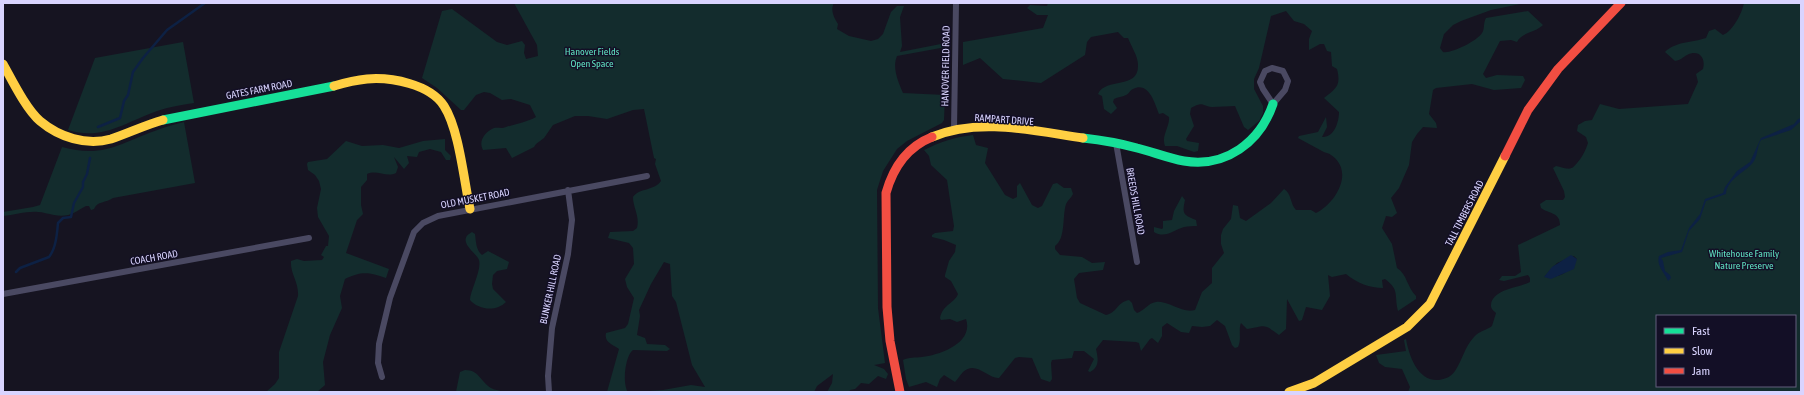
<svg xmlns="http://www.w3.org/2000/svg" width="1804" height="395" font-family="'Asap Condensed',sans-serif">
<rect width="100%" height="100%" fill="#161421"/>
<path fill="#132c2d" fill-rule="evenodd" d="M514 3H834C830 10 834 18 838 24L837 29 849 36 871 41 878 39 883 34 891 12 897 6H904L900 17 902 46 900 52 946 43V47L897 56C892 68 898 81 903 93L945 95 944 120 942 123 907 141 897 149 883 171 877 190 878 308 885 363 874 365 884 369 888 374 886 379 878 376 869 384 861 383 855 389 850 390 849 392H827L832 383 833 374 817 386 814 392H635L663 390 691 385 705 387 692 365 676 302 672 296 670 264 664 262 651 284 639 310 640 316 637 335 645 338 647 344 665 345 670 349 667 351 633 350C625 356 622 384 628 392H607L619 349C613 344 604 343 606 333L625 328 628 324 634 298 627 287 625 279 634 264 633 248 629 243 608 238 610 232 633 231 637 228C640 216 633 208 633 197 639 188 654 191 661 181L655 164 656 159 654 158 644 109 633 110 607 119 588 116H575L553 125 544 138 536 144 534 147 512 158 506 148 483 150C478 141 485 132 494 128 498 127 502 129 506 127 516 124 527 122 536 117L530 105 511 99 502 100 490 93 484 92 476 95 464 110H461L437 88 422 78 442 11 452 9 497 42 507 45 522 41 525 45 524 53 526 59 538 56 537 45Z
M1048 3H1525L1491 10 1461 21 1453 25 1444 34 1440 48 1443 52C1451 54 1477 41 1482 33 1485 29 1483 23 1486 18L1528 11 1543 25C1535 33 1522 32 1517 42L1511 40 1500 41 1483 74 1486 78 1497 75 1523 76 1525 80 1521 88 1494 90 1472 84 1436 88 1433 90 1429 114 1436 123 1437 128 1423 127 1417 134 1412 142 1409 165 1399 188 1391 198 1397 213 1392 217 1386 216 1382 228 1392 244 1397 268C1407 274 1407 287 1416 296V299L1398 311C1394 295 1400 290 1385 279L1382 280 1383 288C1370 288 1357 283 1346 274L1332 277 1328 275 1330 296 1322 310 1306 307 1302 320 1299 321 1287 299 1286 329 1279 335C1262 322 1265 327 1247 329L1241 323C1238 330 1242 339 1238 347L1235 348 1232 345 1225 326 1217 320 1210 326 1202 327 1192 326 1189 333 1181 332 1167 323 1162 327V336L1158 343 1152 338 1150 339 1141 351 1139 343 1136 342 1103 340 1096 349C1098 358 1100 367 1090 372L1088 371 1094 359 1084 351H1074L1072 358 1052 360 1051 363 1052 379 1050 382 1041 379 1032 358 1019 357 1015 358 999 378C988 379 976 360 963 372 960 375 958 379 955 382L944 375 940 379 937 387 926 382 909 387 906 379 903 360C909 357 915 358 922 357 940 355 974 343 966 319L957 322 950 319 941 320 940 318C943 304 955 303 958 294L951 281 945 277V275L949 261 955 252 956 245 944 240 932 237V235L935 233 953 231 954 226 947 180 931 165 929 156 924 150C940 142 955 137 973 135L976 145 988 148 985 163 1005 195 1013 199 1017 197V186L1020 183 1032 205 1038 208 1042 206 1053 184 1057 183 1064 188H1071L1073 194C1071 198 1068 200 1066 204 1062 217 1066 238 1055 246V249L1060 255 1082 257 1092 263 1105 262 1103 270 1079 273 1074 279 1077 298 1080 303 1106 315C1117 313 1117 302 1129 300L1132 303 1134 310 1137 313C1144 311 1148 303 1156 302 1168 300 1182 314 1195 310L1202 292 1212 283V268L1224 253 1221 244V235L1223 229 1231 219 1233 205 1238 206 1240 218 1246 221 1271 203 1284 189C1292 194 1290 204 1296 210H1311L1316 213C1336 203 1355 171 1331 155 1329 153 1325 153 1322 151 1314 147 1306 142 1298 138L1299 136 1318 132 1326 117 1327 127 1322 137C1334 138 1339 122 1339 112L1324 98C1337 88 1341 85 1337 69L1332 66 1331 52 1327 51 1324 44H1320L1309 50V39L1312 31 1304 24 1294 21 1286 11 1271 16 1259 68 1254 79V89L1263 106V113L1259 121 1248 130 1244 127 1235 106C1228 106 1220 107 1212 107 1201 106 1204 101 1191 108L1190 114 1194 126 1186 139 1187 141 1199 143 1198 151 1194 152 1177 146H1165C1161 136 1170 127 1169 117L1163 113 1159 114C1155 104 1149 81 1133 89 1130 90 1129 94 1126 95 1122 97 1118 97 1114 99L1113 102 1117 108 1111 114 1104 109 1102 96 1098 94C1106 77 1139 90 1138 65 1138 56 1131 46 1128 38H1124L1118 32 1091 37 1087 42 1085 55 1041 83 1003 79 980 58 963 65V42L1043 28 1048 15H1037L1027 8 1030 5 1047 6Z
M1744 3H1801V392H1408L1410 387 1402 369 1385 367 1379 363 1376 355 1406 351 1404 340 1406 339C1409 356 1418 382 1439 380 1445 379 1451 377 1455 371 1462 361 1465 346 1474 337 1479 331 1487 330 1492 326L1496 313C1494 311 1491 309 1491 306 1491 289 1520 288 1530 282V278L1528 275 1504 281 1499 280 1502 276H1515L1521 272 1518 245 1560 225C1560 212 1549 214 1541 208L1540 204 1546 200H1563L1565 197 1564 191 1553 168 1556 166C1572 170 1571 171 1581 158 1584 153 1586 149 1588 143L1586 137 1577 131 1578 125 1585 121 1592 120 1600 104 1619 109 1688 104 1698 82 1696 74 1703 69C1706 58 1699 49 1687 55 1683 57 1681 60 1675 61L1665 52C1676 41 1692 43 1706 38L1709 31 1715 29 1723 35C1733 31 1742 13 1744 3ZM1574 256 1577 259C1569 272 1560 279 1545 276L1557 263ZM1657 316H1795V386H1657Z
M183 42 194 103C181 105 169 107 157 111 126 122 102 141 68 130L95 58Z
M184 122 195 183 113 198C106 203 97 201 94 209L91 210 89 206H86C75 212 69 218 54 215 48 214 43 212 38 212 27 211 14 215 3 216V212L33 207 40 205 62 147C104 159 122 142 160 129 168 126 176 124 184 122Z
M445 139V150L451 156 450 160H446L441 152 430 149 419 152 417 157 407 156 409 163 404 169 394 157 398 167 396 173C386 178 377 169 367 174V180L361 187V205L363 214 357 220 346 253 389 269 386 278C369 272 361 271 345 279L340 296 342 308 330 335 323 362 325 385 317 392H266L275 384 279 378V352L298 296C299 282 290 274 291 261L297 259 304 261 322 260 324 257 321 255 326 246H328L329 236 318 217 317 208 321 189 319 181 315 175 308 170 307 164 308 162 327 159 346 141 362 146 383 145 399 148 423 141Z
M1182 196 1185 200C1182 214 1183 215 1196 220L1197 226C1193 226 1189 226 1184 227 1174 230 1165 239 1154 232V227L1162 229 1163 228V221L1172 220 1174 211Z
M472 232 475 234C476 242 476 250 482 255L488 251 509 262 507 269 497 271 493 275 492 284 493 289 506 302C496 312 479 310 470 300 470 291 482 270 479 260 477 253 455 241 472 232Z
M465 370C479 370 480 381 491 388 494 390 499 390 503 392H456L460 372Z"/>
<path fill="#0d2144" d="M1801 118V121L1791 130 1761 140C1757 146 1758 155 1754 161 1747 172 1727 178 1726 194L1706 201 1700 219 1689 231 1682 252 1661 258 1663 261 1665 271 1670 275 1671 278 1668 281C1665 273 1656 266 1659 256L1668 252 1681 250 1689 228 1700 214 1705 199 1723 193 1725 187 1737 171 1750 162 1761 138 1794 124 1798 119Z
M1571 255 1577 259 1574 269 1551 279 1544 277 1552 267Z"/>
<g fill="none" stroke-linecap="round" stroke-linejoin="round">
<path stroke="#0d2144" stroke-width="2.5" d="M98 127 120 118 124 101 128 95 133 72 143 58 167 30 205 3
M16 272 20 268 49 257C56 248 57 234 58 223L63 218 71 217 74 203 83 187V182L87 174 90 158"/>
<path stroke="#4a4962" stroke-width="6" d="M1272 68 1283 71 1288 81 1285 90 1273 104 1263 89 1260 82 1265 71Z
M954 129 956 3
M1116 143 1137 262
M3 294 309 238
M382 377 378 363 379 344 390 298 414 232 423 223 438 216 647 176
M549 392 548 376 552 328 568 254 572 220 568 190"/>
<path stroke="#16e098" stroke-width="9" d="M163 120 334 86
M1083 138C1101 140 1119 143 1137 148 1153 152 1168 158 1184 161 1226 168 1260 142 1273 104"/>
<path stroke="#ffcf43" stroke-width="9" d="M3 64C12 80 26 109 40 121 59 137 86 146 111 139 129 133 145 125 163 120
M334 86C344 83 356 80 367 79 391 77 430 84 444 106 459 129 464 181 470 209
M932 137C979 117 1034 131 1083 138
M1289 392 1314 383 1407 327 1430 304 1505 156"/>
<path stroke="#f24e42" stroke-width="9" d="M1505 156 1528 110 1558 69 1621 3
M900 392 890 341 887 307 886 193C893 168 907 147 932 137"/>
</g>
<g text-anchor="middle" stroke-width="3" stroke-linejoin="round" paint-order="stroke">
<g font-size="10" fill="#5fe0c0" stroke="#130f26">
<text x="592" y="55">Hanover Fields<tspan x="592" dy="12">Open Space</tspan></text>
<text x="1744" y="257">Whitehouse Family<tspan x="1744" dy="12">Nature Preserve</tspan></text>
</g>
<g font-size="10" fill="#d9d4ff" stroke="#130f26">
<text transform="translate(945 66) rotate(-89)" y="4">HANOVER FIELD ROAD</text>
<text transform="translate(259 89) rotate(-11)" y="4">GATES FARM ROAD</text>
<text transform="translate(1004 119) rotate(4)" y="4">RAMPART DRIVE</text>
<text transform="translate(475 198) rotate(-11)" y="4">OLD MUSKET ROAD</text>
<text transform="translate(1136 201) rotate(80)" y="4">BREEDS HILL ROAD</text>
<text transform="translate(1464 213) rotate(-63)" y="4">TALL TIMBERS ROAD</text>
<text transform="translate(154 257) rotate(-10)" y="4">COACH ROAD</text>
<text transform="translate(550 289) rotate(-78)" y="4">BUNKER HILL ROAD</text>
</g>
</g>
<rect width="1804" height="395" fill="none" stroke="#d9d4ff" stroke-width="8"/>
<rect x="1656" y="315" width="140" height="72" fill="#130f26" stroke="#625e7d"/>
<rect x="1664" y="328" width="20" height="6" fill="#16e098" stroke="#625e7d"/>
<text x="1692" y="335" font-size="12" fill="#d9d4ff">Fast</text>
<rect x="1664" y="348" width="20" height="6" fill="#ffcf43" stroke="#625e7d"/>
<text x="1692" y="355" font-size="12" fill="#d9d4ff">Slow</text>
<rect x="1664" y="368" width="20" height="6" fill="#f24e42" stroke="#625e7d"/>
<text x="1692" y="375" font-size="12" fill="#d9d4ff">Jam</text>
</svg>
